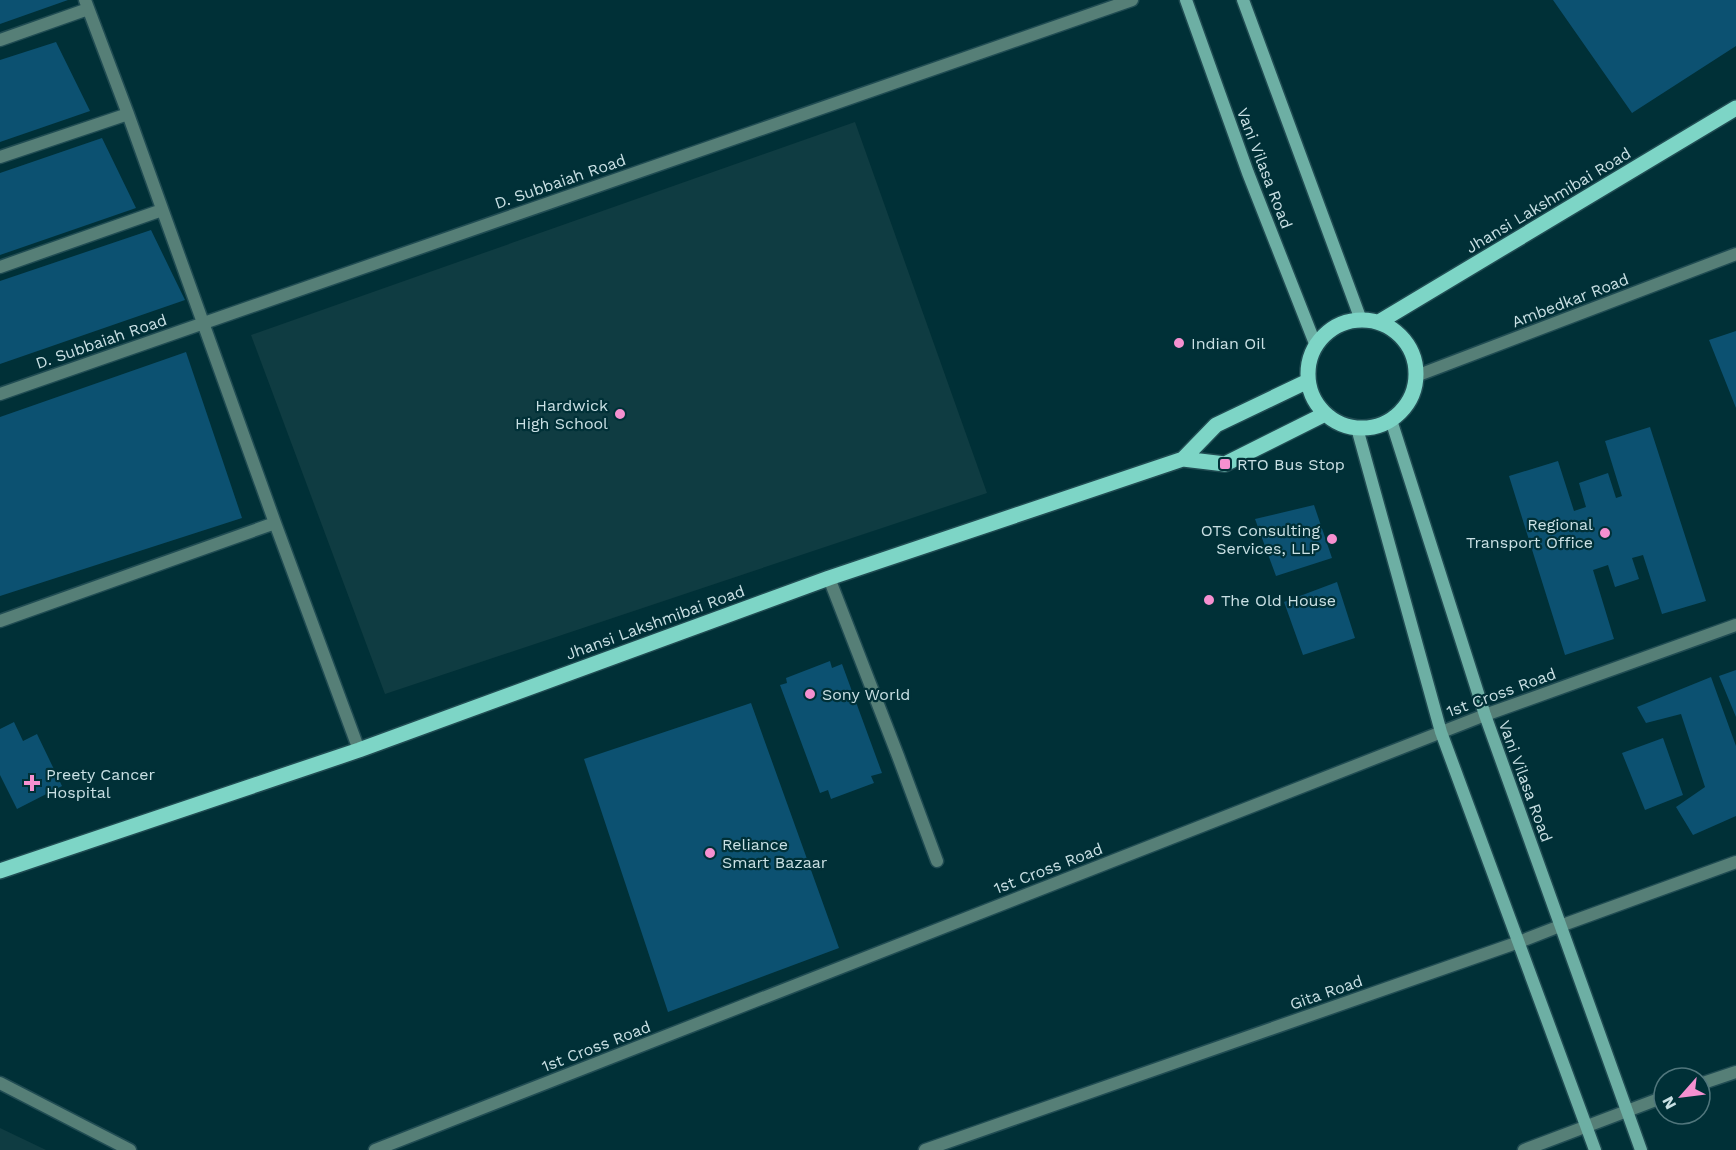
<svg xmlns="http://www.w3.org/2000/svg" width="1736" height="1150" font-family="'Work Sans',sans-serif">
<rect width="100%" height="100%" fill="#003037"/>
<path fill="#0f3c42" d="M855 122 987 493 385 694 251 335Z
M0 1128 46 1150H0Z"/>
<path fill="#0c5171" d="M0 0H68L0 24Z
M1553 0H1736V46L1632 113Z
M56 42 90 111 0 142V60Z
M102 138 136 208 0 255V173Z
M151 230 185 300 0 364V281Z
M1736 331V408L1709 340Z
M186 352 242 518 0 596V417Z
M1650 427 1706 601 1662 614 1643 555 1632 558 1639 579 1615 587 1608 565 1593 570 1614 639 1565 655 1509 476 1558 461 1574 511 1586 507 1579 483 1608 473 1616 498 1622 496 1605 441Z
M1314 505 1332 558 1276 576 1255 519Z
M1337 582 1355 638 1303 655 1284 602Z
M830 661 832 668 842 664 882 773 871 776 874 783 831 799 828 790 820 793 780 685 787 683 786 678Z
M1736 670V717L1719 676Z
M1711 677 1736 746V816L1693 835 1676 807 1705 787 1681 714 1646 723 1637 707Z
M751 703 839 948 668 1012 584 759Z
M14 722 23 741 37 734 62 786 17 809 0 775V729Z
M1663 738 1683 795 1645 810 1622 753Z"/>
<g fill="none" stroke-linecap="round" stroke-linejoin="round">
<g stroke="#204c53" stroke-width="15">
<path id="minor" d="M85 0 128 114 275 523 359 750
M0 40 88 9
M0 157 128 114
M0 267 162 210
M0 394 1132 0
M829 578 898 756 937 861
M0 621 275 523
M1700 1084 1736 1072
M375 1150 1485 715 1736 625
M925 1150 1519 942 1560 926 1736 862
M1524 1150 1664 1097"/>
</g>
<g stroke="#204c53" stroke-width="15">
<path id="tertiary" d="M1416 376 1736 254
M0 1083 130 1150"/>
</g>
<g stroke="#204c53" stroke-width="15">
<path id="secondary" d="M1186 0 1248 173 1316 346
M1243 0 1361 320
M1391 420 1485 715 1641 1150
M1357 428 1441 732 1595 1150"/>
</g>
<g stroke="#204c53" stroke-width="18">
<path id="primary" d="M1308 374a54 54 0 1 1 108 0a54 54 0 1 1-108 0Z
M1379 322 1736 108
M1183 459 1225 464 1325 414
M0 871 359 750 829 578 1183 459 1216 425 1308 381"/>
</g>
<use href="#minor" stroke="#567f77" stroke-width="12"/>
<use href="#tertiary" stroke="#567f77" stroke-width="12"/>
<use href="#secondary" stroke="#6dafa4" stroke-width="12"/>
<use href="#primary" stroke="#7dd5c6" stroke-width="15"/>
</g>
<g fill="#f690d0" stroke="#003037" stroke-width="2">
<circle cx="1179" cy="343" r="6"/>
<circle cx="620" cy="414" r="6"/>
<rect x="1219" y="458" width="12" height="12" rx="3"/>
<circle cx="1605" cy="533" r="6"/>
<circle cx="1332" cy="539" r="6"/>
<circle cx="1209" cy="600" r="6"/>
<circle cx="810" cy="694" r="6"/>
<path d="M29 774h6v6h6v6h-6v6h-6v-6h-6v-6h6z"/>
<circle cx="710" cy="853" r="6"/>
</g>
<g text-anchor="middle" stroke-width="4.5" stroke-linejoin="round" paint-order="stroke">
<g font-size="16" fill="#c9e0e4" stroke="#003037">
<text transform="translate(1265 168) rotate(69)" y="6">Vani Vilasa Road</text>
<text transform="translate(560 181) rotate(-19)" y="6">D. Subbaiah Road</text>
<text transform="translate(1548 200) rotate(-31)" y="6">Jhansi Lakshmibai Road</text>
<text transform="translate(1570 300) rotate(-21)" y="6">Ambedkar Road</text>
<text transform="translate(101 341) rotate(-19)" y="6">D. Subbaiah Road</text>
<text transform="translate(655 622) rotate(-20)" y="6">Jhansi Lakshmibai Road</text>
<text transform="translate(1501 692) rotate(-20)" y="6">1st Cross Road</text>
<text transform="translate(1526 781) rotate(70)" y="6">Vani Vilasa Road</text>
<text transform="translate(1048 868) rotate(-21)" y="6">1st Cross Road</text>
<text transform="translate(1326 992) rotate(-19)" y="6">Gita Road</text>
<text transform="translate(596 1046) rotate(-21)" y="6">1st Cross Road</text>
</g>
<g font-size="16" fill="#c9e0e4" stroke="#003037" text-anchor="start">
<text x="1191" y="349">Indian Oil</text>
<text x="608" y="411" text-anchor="end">Hardwick<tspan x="608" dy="18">High School</tspan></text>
<text x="1237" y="470">RTO Bus Stop</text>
<text x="1593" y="530" text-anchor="end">Regional<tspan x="1593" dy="18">Transport Office</tspan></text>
<text x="1320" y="536" text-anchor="end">OTS Consulting<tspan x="1320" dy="18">Services, LLP</tspan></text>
<text x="1221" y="606">The Old House</text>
<text x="822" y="700">Sony World</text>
<text x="46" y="780">Preety Cancer<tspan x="46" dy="18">Hospital</tspan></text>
<text x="722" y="850">Reliance<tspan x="722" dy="18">Smart Bazaar</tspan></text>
</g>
</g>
<g transform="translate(1682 1096) rotate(242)"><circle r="28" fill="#003037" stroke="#50767c" stroke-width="1.5"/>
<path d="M0-4.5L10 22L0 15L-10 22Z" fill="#f690d0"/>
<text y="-9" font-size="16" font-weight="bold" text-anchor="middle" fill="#c9e0e4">N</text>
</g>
</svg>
